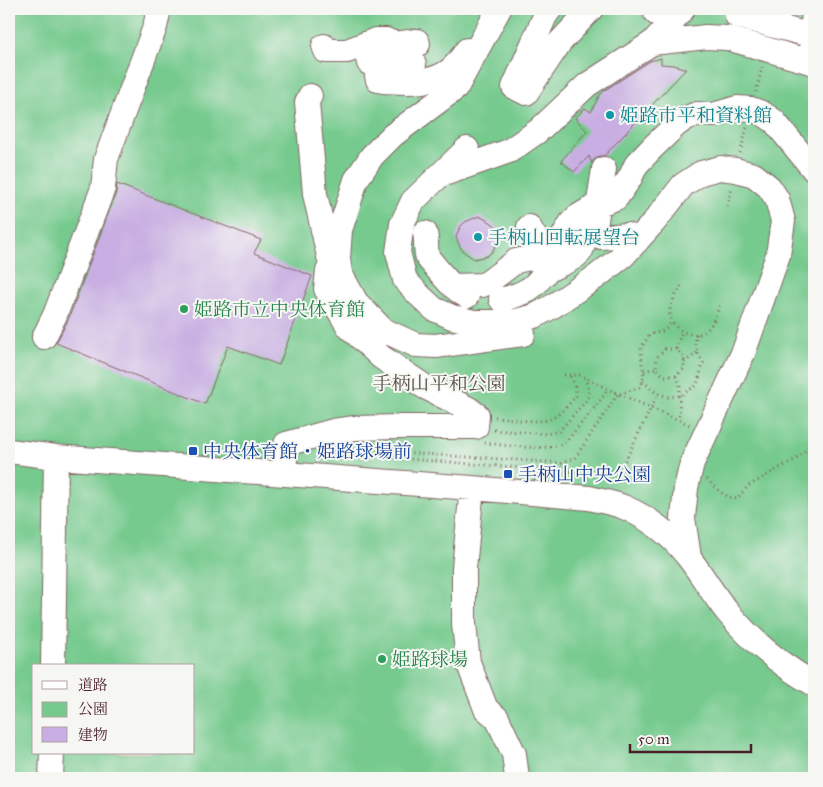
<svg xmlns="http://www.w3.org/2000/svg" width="823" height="787" font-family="'IM FELL Great Primer','Noto Serif JP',serif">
<rect width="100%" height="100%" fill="#f6f6f2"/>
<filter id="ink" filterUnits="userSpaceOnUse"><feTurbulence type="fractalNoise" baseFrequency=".02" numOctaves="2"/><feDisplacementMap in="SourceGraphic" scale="10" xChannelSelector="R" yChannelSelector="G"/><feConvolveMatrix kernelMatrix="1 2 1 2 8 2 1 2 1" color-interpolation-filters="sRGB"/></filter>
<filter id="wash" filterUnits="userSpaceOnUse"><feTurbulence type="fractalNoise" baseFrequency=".0096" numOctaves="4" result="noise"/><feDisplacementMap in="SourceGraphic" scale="20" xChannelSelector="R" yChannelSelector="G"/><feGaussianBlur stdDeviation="1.12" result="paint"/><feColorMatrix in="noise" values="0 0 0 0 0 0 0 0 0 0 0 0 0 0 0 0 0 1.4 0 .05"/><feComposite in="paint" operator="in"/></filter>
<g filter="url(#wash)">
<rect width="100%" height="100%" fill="#ece6ca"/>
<path fill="#76ca8e" stroke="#60745c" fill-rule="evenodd" d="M9 9H814V778H9ZM34 666H194V753H34Z"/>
<g id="blocks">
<path fill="#c8aee2" d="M661 58V64L674 65 686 69 604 156H599L594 160 592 164 589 156 574 172 561 161 587 131 575 118 585 108 591 112 599 96 605 90 650 61Z
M117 184 261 240 254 253 312 276 279 365 228 346 205 404 56 343 68 320 116 193Z
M479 216 492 223 496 227 500 238 492 252 487 256 474 259 464 252 460 247 456 237 460 227 465 222Z"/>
</g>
</g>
<g filter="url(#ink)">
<use href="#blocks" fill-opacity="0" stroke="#836563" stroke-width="1"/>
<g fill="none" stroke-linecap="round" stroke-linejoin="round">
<g stroke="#836563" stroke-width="26">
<path id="minor" d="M499 9 456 88 393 135 372 156 356 180 340 230 338 259 340 273 356 302 383 330 416 345 436 346 523 334
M550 9 545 16 514 87 526 93 560 42 591 9
M656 13 660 9
M737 16 813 36
M652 43 683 9
M324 46 326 51H347L376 40H386L394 44 417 41 418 44 401 51 368 59 369 63 407 64 413 62 414 65 403 70 379 74 377 76 378 80 383 81C405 82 429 85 449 71 456 66 462 57 467 50
M811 52 814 11
M310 96 307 102 315 194 330 261
M467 149 413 201 402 224 398 252 405 280 419 295 434 309 452 317 474 322H496L516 321 535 316 553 306 596 277 624 255 654 222 683 185 701 173 720 168 736 170 754 175 769 187 777 199 783 221 778 255 744 351 692 463 686 488 683 518 689 557
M604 169 595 227 596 234 601 237 627 235 637 241
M447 173 509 151 538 131 587 85 652 43 706 37 727 38 814 63
M529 227 545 253
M425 233C427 241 425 250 428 258 439 271 451 288 467 296
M454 286 482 285 487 283 516 261 540 256 545 253 556 245 561 240 571 223 577 217 599 204 616 198 630 178 636 165 653 147 676 125 686 118 697 114 713 115 737 108 751 109 762 113 774 121 814 170
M501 299C509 299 526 292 533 286 539 281 543 274 549 270 559 264 572 261 579 253 588 244 578 226 595 227
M44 337 55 315 103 188 106 159 155 27 159 9
M9 451 56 457 472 488 589 498C602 501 615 503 626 508 650 519 673 537 689 558 703 576 714 596 729 614 753 642 782 666 814 684
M284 473 286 444 333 431 355 428 399 427H476L477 415 469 409 425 387 381 357 349 327 326 289 328 271 338 259
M472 488 464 568V624L468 662 486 709 497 718 514 754 517 778
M53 666 56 457
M51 778 52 753"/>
</g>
<path stroke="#836563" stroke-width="3" stroke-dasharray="1 4" stroke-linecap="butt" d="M756 92 762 67
M740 153 747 127
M727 206 732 188
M681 286C676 295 669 305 670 315 672 331 695 340 707 330 714 323 717 311 721 302
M665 349H676L684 357V369L676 376H664L656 368 657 357Z
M676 349 682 331
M684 362 696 354 697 351
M644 371 656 368
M564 375H579L584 377 608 389 690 425
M676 376 680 385 679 420
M643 381 656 393 668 397 680 396 697 385 703 363C698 353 693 346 697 334
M620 394 640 387 643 381 644 371 642 365 641 348 650 334C661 332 666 332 671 321
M495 417C508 418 539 424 550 419 560 415 569 404 576 396V389L570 375
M494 430 547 434 559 431 588 399 589 391 585 378
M485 443C502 445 550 452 563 443 569 439 574 432 579 426 590 414 599 403 608 389
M374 447 376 451 562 463 575 458 618 394
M331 453 589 473 621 469 658 394
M707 479C717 490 723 496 737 499L748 486 799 457 810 446 814 439"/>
<use href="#minor" stroke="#fff" stroke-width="24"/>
</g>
</g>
<g fill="#0f9aa8" stroke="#f6f6f2" stroke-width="2">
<circle cx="610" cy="115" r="5"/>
<circle cx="478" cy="237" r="5"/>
</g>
<g fill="#2e9e5b" stroke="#f6f6f2" stroke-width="2">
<circle cx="184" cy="309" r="5"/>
<circle cx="382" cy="659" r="5"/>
</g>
<g fill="#1a4fb4" stroke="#f6f6f2" stroke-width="2">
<rect x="188" y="446" width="10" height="10" rx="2.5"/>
<rect x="503" y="469" width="10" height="10" rx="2.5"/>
</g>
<g text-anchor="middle" stroke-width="4" stroke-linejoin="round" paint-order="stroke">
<g font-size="19" fill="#0d838f" stroke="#f6f6f2" text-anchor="start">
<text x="620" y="122">姫路市平和資料館</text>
<text x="488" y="244">手柄山回転展望台</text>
</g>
<g font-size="19" fill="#27864d" stroke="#f6f6f2" text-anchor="start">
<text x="194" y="316">姫路市立中央体育館</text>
<text x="392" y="666">姫路球場</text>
</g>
<g font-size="19" fill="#575249" stroke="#f6f6f2">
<text x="439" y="390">手柄山平和公園</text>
</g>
<g font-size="19" fill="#164399" stroke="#f6f6f2" text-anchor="start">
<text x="203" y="458">中央体育館・姫路球場前</text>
<text x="518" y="481">手柄山中央公園</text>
</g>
</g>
<rect width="823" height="787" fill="none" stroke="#f6f6f2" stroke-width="30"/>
<rect x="32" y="664" width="162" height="90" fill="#f6f6f2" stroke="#b1a0a2"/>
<rect x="42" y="681" width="25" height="8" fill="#ffffff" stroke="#b1a0a2"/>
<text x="78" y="690" font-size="15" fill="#4a1f2b">道路</text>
<rect x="42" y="702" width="25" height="15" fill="#76ca8e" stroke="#b1a0a2"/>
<text x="78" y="714" font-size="15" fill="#4a1f2b">公園</text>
<rect x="42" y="727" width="25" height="15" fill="#c8aee2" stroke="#b1a0a2"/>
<text x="78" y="740" font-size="15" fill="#4a1f2b">建物</text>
<path d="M630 744v8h121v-8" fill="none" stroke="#4a1f2b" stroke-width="2.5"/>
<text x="638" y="744" font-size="15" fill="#4a1f2b" stroke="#f6f6f2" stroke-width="4" paint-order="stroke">50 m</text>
</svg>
